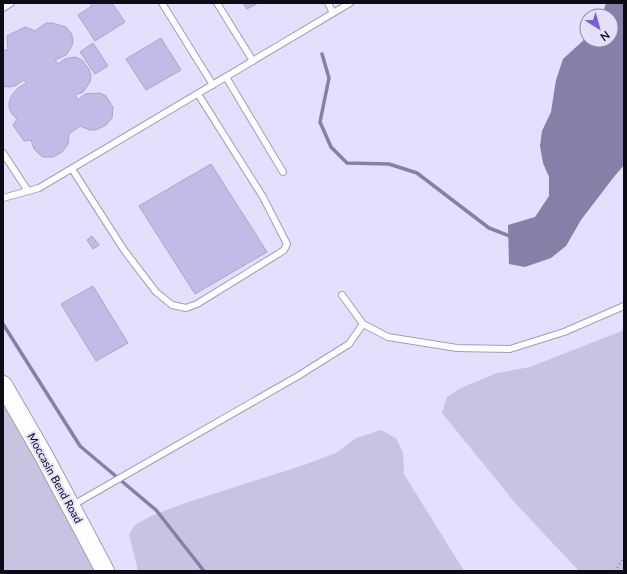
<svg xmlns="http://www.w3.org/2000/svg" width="627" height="574" font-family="Lato,sans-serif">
<rect width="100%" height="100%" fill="#e3dffd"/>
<path fill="#c7c3e0" d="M624 330V571H579L516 504 442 413 447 397 461 388 497 373 530 367Z
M3 404 72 522 94 571H3Z
M381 430 396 438 403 452 404 474 464 571H138L129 534 135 525 151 516 182 504 304 465 336 453 356 438Z"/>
<path fill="#8680a9" d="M606 3H624V165L613 178 581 220 566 246 551 258 525 267 509 264 508 225 535 217 549 196V177L543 163 540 146 542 131 551 112 556 80 563 59 587 37V40H611V16H602Z"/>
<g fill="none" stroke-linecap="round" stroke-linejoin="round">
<path stroke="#8680a9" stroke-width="3.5" d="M322 54 329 78 320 122 331 147 347 163 389 164 417 173 489 228 512 237
M3 324 80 446 156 510 204 571"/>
</g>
<path fill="#c2bbe8" stroke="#aaa6c2" d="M90 3H112L125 22 95 41 78 15 92 6Z
M243 3H258L247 9Z
M46 23H52L66 27 71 33 73 39 72 46 66 55 55 60 58 64 65 59 75 57 82 60 89 69 91 75 90 82 83 92 75 95 78 100 85 94 100 93 106 96 113 107 112 118 106 125 96 130H90L80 126 69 134 68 144 62 152 53 157H43L39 154 34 149 31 140 24 141 13 125 17 119 12 114 9 107V102L12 95 17 89 24 84H27L24 80 15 86 8 87 3 86V50H8L7 36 25 27 35 31Z
M161 38 181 70 146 90 126 59Z
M93 43 108 66 95 74 80 52Z
M211 164 267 252 195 294 139 206Z
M92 236 99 245 93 249 87 240Z
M93 286 128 343 96 361 61 304Z"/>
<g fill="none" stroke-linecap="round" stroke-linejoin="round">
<g stroke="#a19db9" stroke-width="8">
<path id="service" d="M162 3 213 85
M217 3 253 61
M328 3 333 13
M3 8 11 3
M226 77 283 172
M3 153 28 191
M72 169 124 250 156 292 172 305 186 308 197 304 278 254 284 250 287 244 263 197 198 94
M3 198 39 188 350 3
M342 295 363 324 388 337 457 348 510 349 564 332 624 306
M73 505 298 376 349 344 363 324"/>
</g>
<g stroke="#a19db9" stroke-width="20">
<path id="secondary" d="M3 385 44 456 105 571"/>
</g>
<path stroke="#8b889e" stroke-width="2" stroke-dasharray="1 3" stroke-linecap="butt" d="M615 571 624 557"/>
<use href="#service" stroke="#fff" stroke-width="6"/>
<use href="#secondary" stroke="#fff" stroke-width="18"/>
</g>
<g text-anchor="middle" stroke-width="4" stroke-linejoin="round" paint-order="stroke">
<g font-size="11" fill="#0d0b15" stroke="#e3dffd">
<text transform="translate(55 478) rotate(61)" y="4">Moccasin Bend Road</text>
</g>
</g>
<rect width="627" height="574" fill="none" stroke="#0d0b15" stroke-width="8"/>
<g transform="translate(599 28) rotate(143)"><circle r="19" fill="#e3dffd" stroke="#8d8aa0"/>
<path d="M0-3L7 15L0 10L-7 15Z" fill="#7d5dd7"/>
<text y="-6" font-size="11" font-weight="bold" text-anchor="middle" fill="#0d0b15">N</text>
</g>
</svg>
